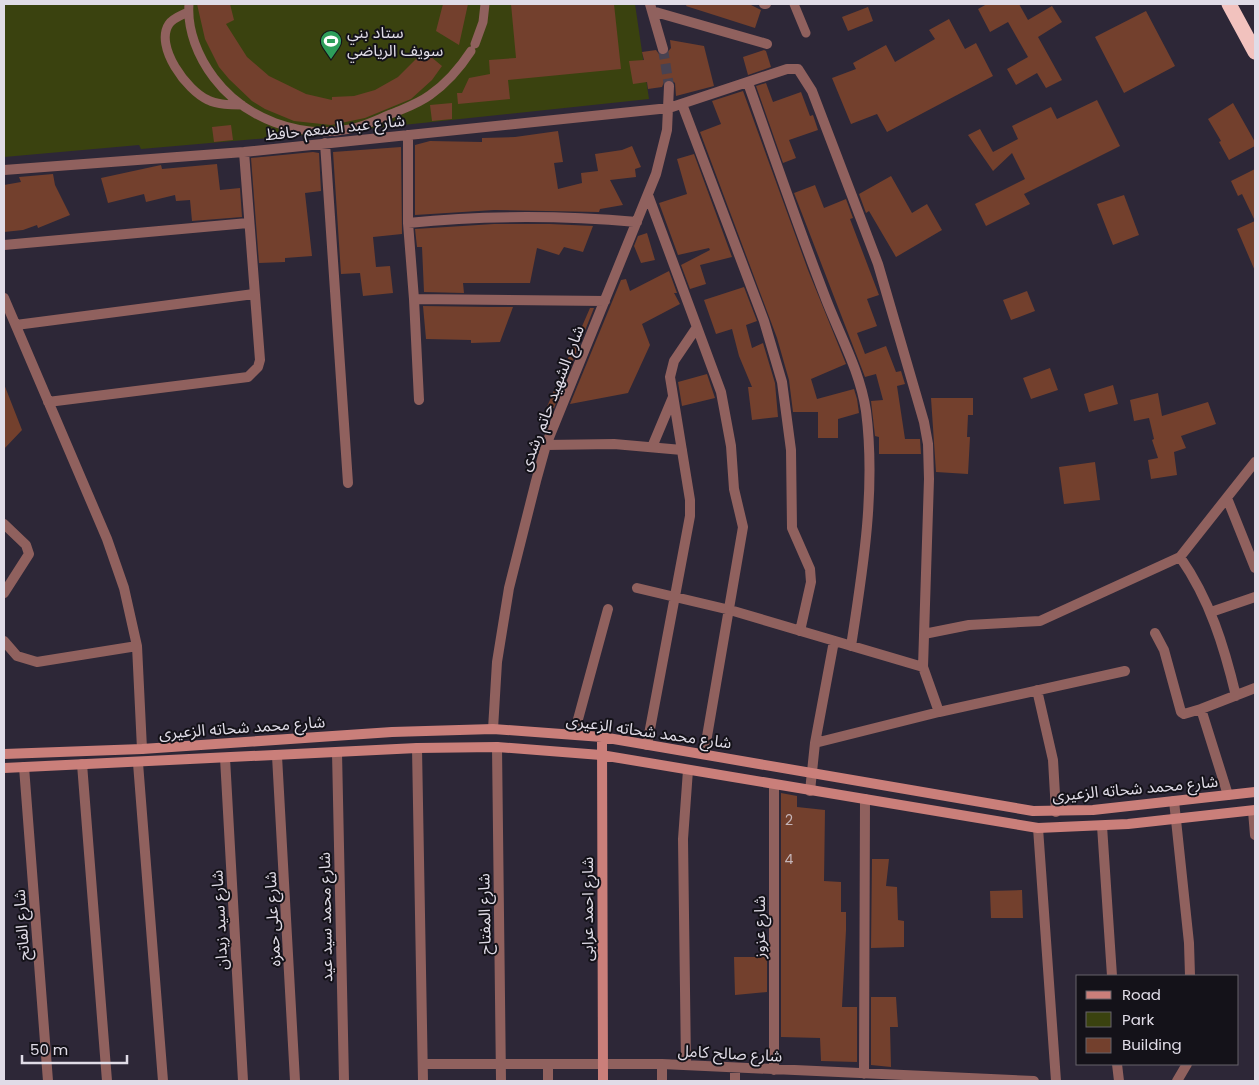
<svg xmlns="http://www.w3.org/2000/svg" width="1259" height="1085" font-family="Poppins,'Noto Sans Arabic',sans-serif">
<rect width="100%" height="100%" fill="#2d2737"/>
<path fill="#3a420f" d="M4 4H635L649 99 327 133 141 149 139 145 4 157Z"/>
<path fill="#73402d" d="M197 4H230L234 20 226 24 247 57 269 76 306 94 332 100V97L354 96 375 90 398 77 424 51 442 66 432 80 411 99 365 118 331 125 294 121 265 109 252 101 229 79 219 67 205 39Z
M443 4H468L459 45 436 31Z
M511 4H614L621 69 508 80 510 99 458 104 457 93H462L469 78 490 74 489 60 516 58Z
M687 4H749L761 10 755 28 686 6Z
M987 4H1019L1028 20 1052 6 1062 22 1038 37 1062 80 1046 88 1037 73 1016 85 1007 69 1028 57 1008 22 990 32 978 9Z
M868 7 873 21 848 31 842 17Z
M1146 11 1175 66 1124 93 1095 37Z
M949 19 965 49 976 43 993 76 887 132 877 114 851 124 832 78 856 69 853 63 886 45 895 62 935 39 929 30Z
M670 40 704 46 714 86 676 96 675 83 670 79 664 82 662 87 648 89 647 82 633 84 629 61 644 60 642 52 656 50 659 54 665 55 671 48Z
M764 50 766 51 771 67 748 75 743 57Z
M766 83 773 102 801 92 810 116 813 115 818 130 789 140 796 158 783 163 756 86Z
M743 91 808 270 846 364 811 379 817 399 854 389 857 399 859 413 838 419V438H818V412H793L789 380 777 338 700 132 721 124 712 101Z
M1097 100 1120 146 1024 194 1030 204 986 226 975 204 1025 179 1012 153 993 171 968 135 980 129 993 152 1018 139 1012 126 1051 107 1057 119Z
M452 103V119L432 121 430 105Z
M1233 103 1255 142V146L1229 160 1219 142 1221 141 1208 119Z
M231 125 233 140 214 142 212 127Z
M558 131 563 162 554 163 558 189 582 183 581 173 598 171 595 154 622 150 632 146 641 167 635 169 636 177 610 180 623 205 600 209 599 212 494 210 415 215V145L430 141 482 142V138L515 137Z
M401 147 402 234 373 237 376 267 390 266 393 293 363 296 360 273 341 274 333 152Z
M313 152 319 153 321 191 305 193 312 256 285 258V262L259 263 251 158Z
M694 154 732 257 700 265 706 284 690 289 681 265 710 250 709 248 678 255 659 203 687 194 677 159Z
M217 164 220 190 240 188 242 217 192 221 190 200 176 201 175 195 146 202 144 194 108 203 101 178 161 165 162 169Z
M1255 169V271L1237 229 1255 221 1242 194 1238 196 1231 181Z
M53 174 55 185 70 215 38 228 37 225 23 230 4 232V185L21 182 19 177Z
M891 176 912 213 927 204 942 230 896 257 869 211 866 213 859 194Z
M815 185 824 208 846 199 853 218 850 219 879 295 867 299 877 326 857 333 865 354 886 346 896 372 901 371 905 384 897 386 905 439H920L921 454H879V437L875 436 871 401 883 400 876 374 865 377 794 193Z
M1124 195 1139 235 1113 245 1097 204Z
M494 224H550L593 226 583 252 564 247 559 255 537 248 530 283H463L464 293 424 292 422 247H417L415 229Z
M647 233 655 260 641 263 634 246 638 236Z
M669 271 677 293H674L680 304 642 324 650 345 628 393 570 404 621 280 626 279 630 291Z
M744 287 757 321 746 325 752 348 763 343 775 383 778 417 752 420 748 387H752L739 356 732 329 716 334 704 300Z
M1027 291 1035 311 1011 320 1003 300Z
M423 306 489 307H513L500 342 471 343V340L426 339Z
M590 308H594L554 408 546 409Z
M1050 368 1058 390 1031 399 1023 378Z
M707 374 715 398 682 406 678 382Z
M4 384 22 430 4 449Z
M1113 385 1118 404 1089 412 1084 394Z
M1158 393 1162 416 1208 402 1216 424 1181 436 1186 448 1174 452 1177 475 1151 479 1148 460 1158 458 1152 440 1154 439 1149 418 1134 421 1130 400Z
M931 398H973V415H968L967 437H970L968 474 936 472Z
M1095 462 1100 500 1064 504 1059 467Z
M781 793 797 796V807L825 810 824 881 841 882V912H846V930L842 1007H857V1062L821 1061 820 1038 781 1037Z
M872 859H889L886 886 897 887 898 920 904 921V947L871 948Z
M1022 890 1023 918H991L990 891Z
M734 957H767V992L735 995Z
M871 997H896L898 1027H890L891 1067 871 1065Z"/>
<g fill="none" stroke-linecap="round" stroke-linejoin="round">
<path stroke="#484251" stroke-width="10" stroke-dasharray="10 5" stroke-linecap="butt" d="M663 49 669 86"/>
<path stroke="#90615e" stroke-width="9" d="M189 4C187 30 198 57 214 78 245 119 300 139 350 129 366 126 380 118 396 112 408 107 419 103 430 95 447 83 460 68 471 51
M794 4 806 33
M188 12C182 15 173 18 169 24 154 46 187 91 208 100 218 105 231 105 242 105
M475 44 483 22 485 4"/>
<path stroke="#90615e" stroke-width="10" d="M650 4 663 49
M764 4H766
M652 11 767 44
M748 83C773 153 797 224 824 294 838 332 860 370 866 411 876 489 863 569 851 646
M682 104 764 321 782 382 791 450 792 528 810 569 811 582 800 631
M408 135V223L414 299 419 400
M325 143 348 483
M4 170 244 152 669 108 787 69H798L812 91 878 264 924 422 928 444 929 479 923 667 939 712 1125 671
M648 195 721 392 731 446 734 489 743 527 704 754
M408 223C487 215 557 215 637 222
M4 245 248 223
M4 298 107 539 124 588 137 646 142 749
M414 299 605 301
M16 325 254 294
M48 402 248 377 258 367 260 360 244 152
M546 445 614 444 682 450
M652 447 673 397
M1227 498 1255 568
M4 524 26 545 29 554 4 593
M1180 557C1210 600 1224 646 1236 696
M637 588 730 610 923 667
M1211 612 1255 597
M1155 633 1164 650 1181 712 1184 714 1201 709 1255 688
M924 634 969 625 1040 621 1180 557 1255 462
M4 641 17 656 37 662 137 646
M1037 690 1053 760 1056 812
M1201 709 1228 795
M493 729 497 662 509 588 536 481 546 445 656 174 667 130 669 86
M574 734 608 609
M815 743 939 712
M647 745 690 516V500L670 377 674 361 697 327
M497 747 501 1081
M417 748 423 1081
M337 752 344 1081
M277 756 295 1081
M225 758 243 1081
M138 763 163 1081
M82 764 107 1081
M24 767 48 1081
M774 785V1070
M810 791 815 743 834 641
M1174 801 1189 943 1190 976
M1253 811 1255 835
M1102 826 1112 976
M1038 828 1056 1081
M424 1064H662L1034 1081
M662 1064V1081
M1117 1064 1119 1081
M686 1065 683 839 688 770
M735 1068V1081
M864 1074 865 799
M548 1081V1065
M1177 1081 1187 1064"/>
<path stroke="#ca7f7a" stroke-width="10" d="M602 737 603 1081
M4 754 142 749 392 732 493 729 602 737 1033 811 1093 810 1255 792
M4 768 417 748 497 747 601 755 1038 828 1128 824 1255 810"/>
<path stroke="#f2c2be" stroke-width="15" d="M1229 4 1255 52"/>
</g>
<defs>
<g id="stadium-pin" transform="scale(1.125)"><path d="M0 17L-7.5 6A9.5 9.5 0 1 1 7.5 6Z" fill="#2e9e5b" stroke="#141219"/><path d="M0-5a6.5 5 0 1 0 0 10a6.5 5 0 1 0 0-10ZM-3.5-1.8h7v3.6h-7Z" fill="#fff"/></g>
</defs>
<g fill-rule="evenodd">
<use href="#stadium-pin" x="331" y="41"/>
</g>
<g text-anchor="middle" stroke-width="4" stroke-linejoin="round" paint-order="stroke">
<g font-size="14" fill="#c5b5b8">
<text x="789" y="825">2</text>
<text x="789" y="864">4</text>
</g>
<g font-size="16" fill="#e0dce7" stroke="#141219" text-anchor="start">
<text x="347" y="38">ستاد بني<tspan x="347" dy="18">سويف الرياضي</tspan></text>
</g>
<g font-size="16" fill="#e0dce7" stroke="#141219">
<text transform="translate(335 127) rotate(-6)" y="6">شارع عبد المنعم حافظ</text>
<text transform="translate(551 398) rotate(-69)" y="6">شارع الشهيد حاتم رشدى</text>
<text transform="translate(242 727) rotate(-4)" y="6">شارع محمد شحاته الزعيرى</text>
<text transform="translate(649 731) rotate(8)" y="6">شارع محمد شحاته الزعيرى</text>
<text transform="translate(1135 788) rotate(-5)" y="6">شارع محمد شحاته الزعيرى</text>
<text transform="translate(587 909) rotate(-90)" y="6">شارع احمد عرابى</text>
<text transform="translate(484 914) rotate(-91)" y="6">شارع المفتاح</text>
<text transform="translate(325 917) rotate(-91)" y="6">شارع محمد سيد عيد</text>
<text transform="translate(272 919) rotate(-93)" y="6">شارع على حمزه</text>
<text transform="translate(219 920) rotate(-93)" y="6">شارع سيد زيدان</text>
<text transform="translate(21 925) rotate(-94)" y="6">شارع الفاتح</text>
<text transform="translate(759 927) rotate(-90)" y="6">شارع عزوز</text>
<text transform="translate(730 1053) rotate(3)" y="6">شارع صالح كامل</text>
</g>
</g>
<rect width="1259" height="1085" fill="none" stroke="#e0dce7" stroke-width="10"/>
<rect x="1076" y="975" width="162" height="90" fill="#141219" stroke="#66636b"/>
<rect x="1086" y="991" width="25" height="8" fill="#ca7f7a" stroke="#66636b"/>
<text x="1122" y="1000" font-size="15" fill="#e0dce7">Road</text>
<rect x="1086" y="1012" width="25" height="15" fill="#3a420f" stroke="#66636b"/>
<text x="1122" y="1025" font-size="15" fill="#e0dce7">Park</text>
<rect x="1086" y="1038" width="25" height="15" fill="#73402d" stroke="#66636b"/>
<text x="1122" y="1050" font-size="15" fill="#e0dce7">Building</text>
<path d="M22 1055v8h105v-8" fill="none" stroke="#e0dce7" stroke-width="2.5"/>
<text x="30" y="1055" font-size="15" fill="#e0dce7" stroke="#141219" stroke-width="4" paint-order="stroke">50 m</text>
</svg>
